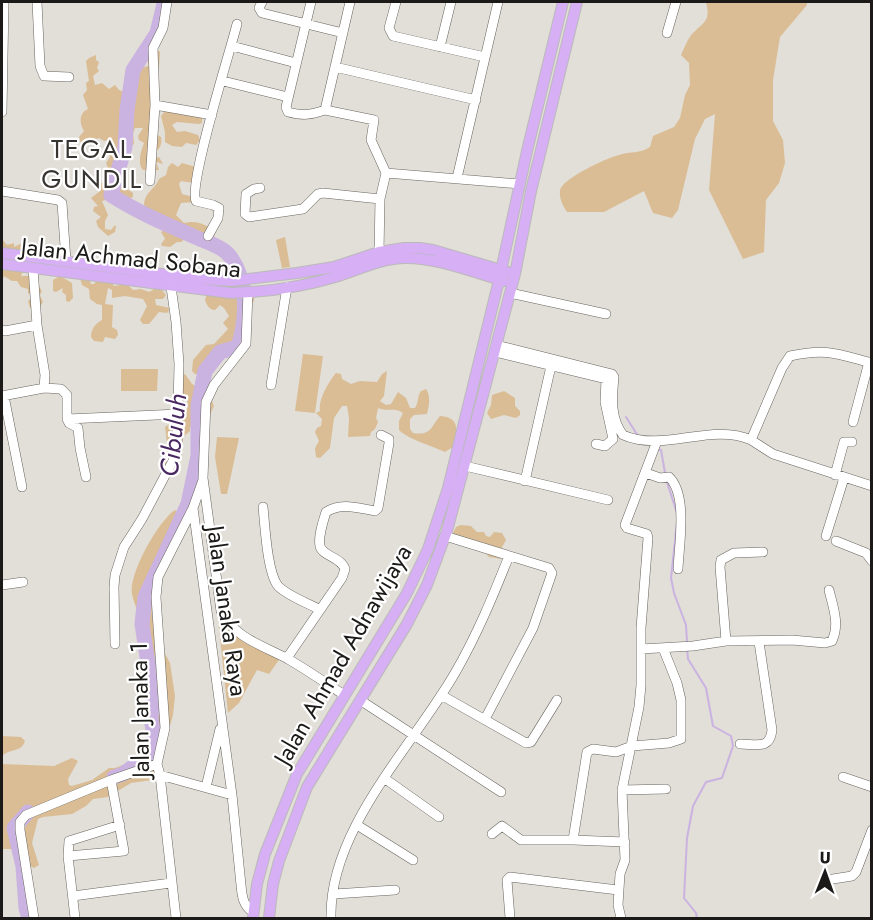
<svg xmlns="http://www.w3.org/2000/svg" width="873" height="920" font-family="Jost,sans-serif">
<rect width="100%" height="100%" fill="#e2ded8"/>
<path fill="#dabd94" d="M706 2H807V5L780 37 773 80V121L783 140 785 163 779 183 766 200 764 252 743 259 709 190 715 114 705 119 695 139 678 210 672 218 653 213 644 191 604 212H567C563 206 559 199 560 190 563 178 607 158 619 155 631 151 639 154 650 147L653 136 674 127 680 118 685 95 690 85 689 63 681 55C684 49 687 40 692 34 704 21 711 22 706 2Z
M155 47 160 52 159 66 156 73 159 102 156 136 158 135 161 137C163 147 157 151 150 157L152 160 159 157 163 164 156 162 159 170H143C137 163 141 151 144 143L139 140 138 136 143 128H135L133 133 134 144 128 147 132 157 127 162V170L122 173 123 179 121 185 133 193V197L128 199C111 191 114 199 102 201L108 215 105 221V229L111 230 115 225 116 226 115 232 108 236 98 227 96 221 101 217 93 211 94 207 98 206 91 198 100 191 101 183 106 181 111 175 106 163 110 157 104 147 109 140 104 141 99 138 94 140 90 138 87 142 81 143 79 137 84 131C79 123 79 113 88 109L83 95 87 90 86 83 89 81 86 61 89 58 96 55V60L99 62 97 68 99 71 93 76 95 85 102 83 109 89 115 85 119 90 122 91 134 83 135 77 139 74 135 67 134 61 139 60V68L149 66 147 55 151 48Z
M166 110 202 117V123L199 124 177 122 172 125 177 132 185 131 198 135 200 140 196 145 186 143 182 147 172 146 165 142V132L161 116Z
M172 163 178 167 182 163 196 167 193 183 181 181 179 184 182 194 193 197 194 202 181 203 176 215 184 223C196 220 206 224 215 232V235L207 242 195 240 191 233 186 232 182 242H177L170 247 162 246 161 244 165 239 161 232 170 226 172 220 153 221 144 205C145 191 155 190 159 179L166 175 168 167Z
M285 237 290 267 282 268 276 240Z
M2 239 7 245 14 243V247L24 242 35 246 38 254 44 259 47 248 50 246 61 250 67 267 94 269V272L22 273 21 276H32L42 291 40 295 43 302 38 309 30 308 28 301 33 296 28 293V289L21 287 17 281H12L4 276 2 281Z
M60 276 72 283 73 298 69 302 66 301V295L62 292 63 288 56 292 53 291V280Z
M80 278 89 279 91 284H94L99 278 111 281 114 286 127 284 133 290 141 289 149 292 156 288 161 289 166 295 163 299H155L156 305 170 308 167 313 159 312 149 324H143L140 320 147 306 143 299 125 296 112 298V290L108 288 105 304 113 305 112 327 117 330 118 335 115 339 105 337 103 342 94 341 91 337C91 329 95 324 102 320V305L97 304 90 299 89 289 82 285Z
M207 295 236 298 240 297 245 302 254 296V301L250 304 248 318 240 328 242 335H250L235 350 229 349 227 353 223 351 214 362 207 358C207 365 206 370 200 374H195L192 371 193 360 206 345 214 344 228 329 223 323 229 316 224 308 220 305 215 310C209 310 206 304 205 299Z
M303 354 323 356 315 413 295 411Z
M121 369H158L157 391H121Z
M387 371 384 396 380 401 386 405 391 404 398 392 406 398 410 408H415C419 402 417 396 421 391L426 389C431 396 429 406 427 414L414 415 410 419V429L413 433C432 436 431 426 440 416 461 417 457 432 453 447L445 452C432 446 408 439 399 430V421L403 413C395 407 388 412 378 408L376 418 378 422 375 429 371 432 370 436 348 437 349 418 347 406H342L334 418 330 448 320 458 316 457 315 448 319 441 315 432 317 428 321 426 322 419 316 413 320 411C318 400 329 381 336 373L341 374 342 379 351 384 360 381 377 382 382 374Z
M185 374 192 384 201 389 198 399 201 401 205 396 211 399 214 406 201 433 196 429V426L190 427V431L183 437 180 454 163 474 161 469 166 460 162 452 167 443 165 427 171 423 173 425 188 407 187 399 175 401 173 396 182 376Z
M504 391 515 398V406L520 411V415L516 418 504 415 491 419 487 413 491 405 492 395Z
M217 437 239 438 227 494H221L215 457Z
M175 510 181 515V532L151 587 153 625 156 636 170 663 175 696 173 715 156 776 152 780 131 783 108 797 93 799 86 806 72 814 43 817 38 819 32 843 39 865 34 868 30 866 13 849H2V764L54 766 72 758 78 761 68 779 69 785 72 786 92 780 109 768H115L123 765 139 764C159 748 150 701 150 679 150 666 152 650 149 638 145 623 135 610 132 594 128 575 158 521 175 510Z
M461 525 471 526 477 532H484L486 536 490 537 494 532 502 533 506 540 497 556 503 559 489 557 484 551 477 550 452 535 456 527Z
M218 618 281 657 269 674 257 670 239 703 228 713Z
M2 736 21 737 25 741C21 753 10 748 2 756Z"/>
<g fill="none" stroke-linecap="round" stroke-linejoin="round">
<path stroke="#cab2e1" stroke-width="2" d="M626 417 638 436
M657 449 661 450 665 473
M666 479 677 513
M677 522 671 578 674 593 686 625 687 642
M687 648 688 659 706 688 713 726 731 736 733 746 722 778 706 782 693 806 687 838 684 898 696 913 697 918"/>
<path stroke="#cab2e1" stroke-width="15" d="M114 777 123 774 149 755 155 744 151 717 155 686 147 657 142 624 145 597 188 504 198 456V406L205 371 220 352 238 347C247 319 249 278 228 254 221 246 204 241 195 237 166 224 137 212 111 195L125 147 127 110 133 70 157 33 164 4
M28 812 14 828 23 866 26 908 29 918"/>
<g stroke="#69655f" stroke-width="10">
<path id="minor" d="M37 2 40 66 44 76 69 77
M262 2 259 8 262 13 343 33
M311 2 286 107 288 112C303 116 310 115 325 110
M396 2 389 28 393 36 485 57
M667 33 676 2
M232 46 296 63
M440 47 451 2
M335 67 476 100
M223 81 288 97
M155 105 212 115
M325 110 374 120 371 140 386 173 380 199 379 252
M325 110 350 2
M2 112 4 2
M386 173 520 184
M457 178 498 2
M150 181 155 105 153 48 163 28 167 2
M260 188 254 189 246 194 245 214 249 217 303 209 318 194 323 193 380 199
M2 191 58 200 62 203 66 261
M208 236 218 218 219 208 213 205 196 201C188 184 230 52 237 24
M33 268 37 325 45 375 44 388
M248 292 246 344 214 385 206 402 203 478 221 611C234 638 264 646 288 659 307 670 326 683 344 695
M510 293 606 314
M2 330 5 331 37 325
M496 345 612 374 614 377C612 398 610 418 623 435 664 453 711 422 751 440L782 368 790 356C827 348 837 354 872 363
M495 352 606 379 605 402 613 439 605 446 596 444
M271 385 287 287
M2 396 44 388 61 389 67 395V419
M4 396 22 487
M67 419 179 414
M67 419 69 423 78 428 80 448 86 477
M853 422 869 362
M751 440 773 454 872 486
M465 466 608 500
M646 473 660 478 669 477C688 495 679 545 678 569
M835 475 844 442H852
M525 481 551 366
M263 507C265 525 267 572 278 586 288 596 307 603 319 609
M193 508 232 795 241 885C242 896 243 906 253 912
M445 536 549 568 552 573 533 628 485 719
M826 536 844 478
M836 541 866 553 872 561
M2 585 23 582
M726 641 720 567 721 560 734 553 763 552
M115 644 114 587 115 575 124 547 142 519 177 453 179 364 176 322 170 280
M641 649 693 646 726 641 792 640 825 643 832 641C840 624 833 607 829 590
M287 658 342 578 345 569C341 557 322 556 320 546 318 536 323 522 326 512 342 502 357 508 375 511L378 508 389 443V439L381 435
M441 695 526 743 531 742 557 700
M360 700 501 792
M740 744C756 744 770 750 772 730L759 642
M160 775 232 795
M843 777 872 787
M384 778 439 817
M206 787 220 729
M622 790 666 789
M357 825 413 860
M492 834 502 826 521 840H573L587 752 593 749 616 752 632 746 669 743 681 739V700L677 683 663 648
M573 840 625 842
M68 856 124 851 111 780
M833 879 852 876 856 872 872 830
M334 894 395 890
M73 896 171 883
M34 918 20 830V822L26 815 111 780 157 764
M75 918 68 856 69 841 120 825
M176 918 160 775 157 764 165 728 156 597 158 577 193 508 203 480
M331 918C329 829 413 746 455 673 477 635 493 596 509 556
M510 918 507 880 510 877 618 890
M621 918 618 905 620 874 625 860 622 790 639 707 641 685V628L648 538 647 534 627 528 625 525 657 441"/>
</g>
<g stroke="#bbbaba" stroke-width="12">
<path id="major" d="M2 253 200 279 232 281 297 273 334 267 379 252 404 248H420L433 250 508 272
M2 264 231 293C266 292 302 287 335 277 358 270 381 258 406 258 439 258 472 272 504 281
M253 918 257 884 265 854 297 774 407 593 428 549 448 488 499 280 527 151 563 2
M269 918 273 884 279 861 307 787 407 624 427 585 447 531 515 274 531 191 577 2"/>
</g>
<use href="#minor" stroke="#fff" stroke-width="9"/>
<use href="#major" stroke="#d6aff5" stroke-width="10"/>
</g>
<g text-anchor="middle" stroke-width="4.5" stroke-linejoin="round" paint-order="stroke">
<g font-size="24" fill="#1b1a18" stroke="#fff">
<text transform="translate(131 258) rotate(6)" y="8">Jalan Achmad Sobana</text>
<text transform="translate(227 611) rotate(82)" y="8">Jalan Janaka Raya</text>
<text transform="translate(343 655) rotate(-60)" y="8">Jalan Ahmad Adnawijaya</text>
<text transform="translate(140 710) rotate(-91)" y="8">Jalan Janaka 1</text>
</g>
<g font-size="26" letter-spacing="1.5" fill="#383430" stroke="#fff">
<text x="92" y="158">TEGAL<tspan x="92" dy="30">GUNDIL</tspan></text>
</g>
<g font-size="26" font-style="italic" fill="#492861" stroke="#fff">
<text transform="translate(173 435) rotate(-84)" y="9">Cibuluh</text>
</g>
</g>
<rect width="873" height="920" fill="none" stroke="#1b1a18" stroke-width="6"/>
<g transform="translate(825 872) rotate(1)" stroke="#ffffff" stroke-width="4.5" paint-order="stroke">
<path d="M0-4.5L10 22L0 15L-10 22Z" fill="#1b1a18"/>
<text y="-9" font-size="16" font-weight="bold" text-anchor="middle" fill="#1b1a18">U</text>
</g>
</svg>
